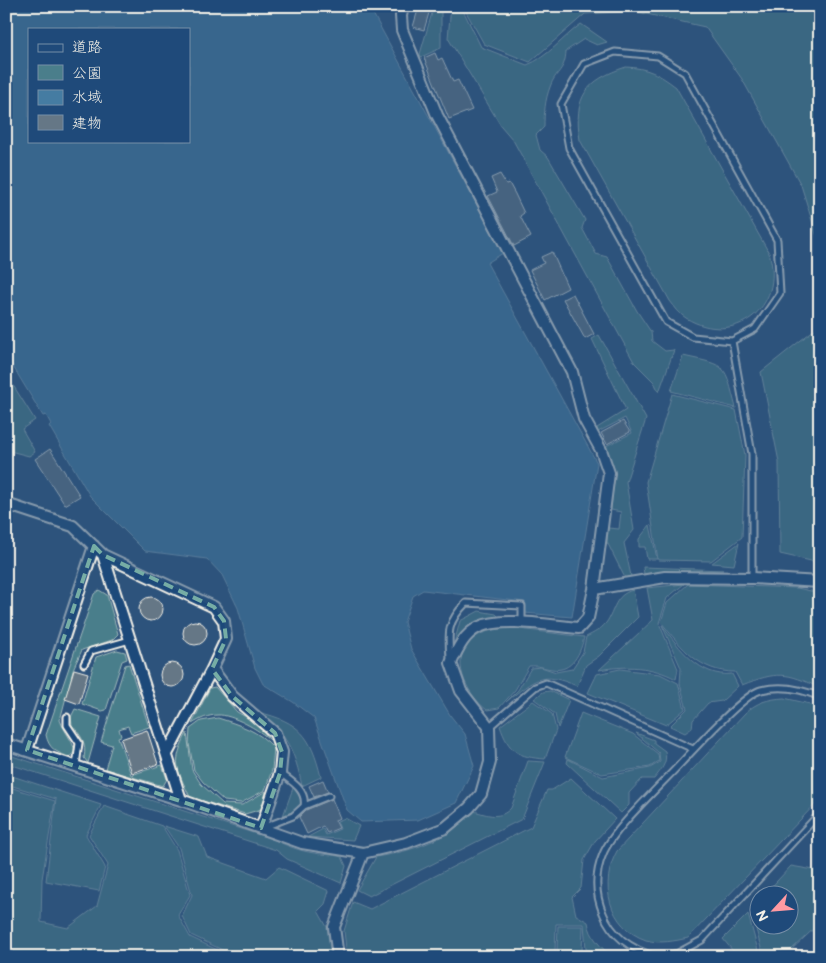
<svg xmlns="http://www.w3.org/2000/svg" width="826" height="963" font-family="'Balsamiq Sans','Klee One',sans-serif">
<rect width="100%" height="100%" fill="#2d537c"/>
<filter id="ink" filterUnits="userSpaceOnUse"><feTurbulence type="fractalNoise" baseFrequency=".02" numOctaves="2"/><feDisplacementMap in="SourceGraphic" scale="10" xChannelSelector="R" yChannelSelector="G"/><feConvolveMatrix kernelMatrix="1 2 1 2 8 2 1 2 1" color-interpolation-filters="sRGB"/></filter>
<g filter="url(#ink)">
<path fill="#4a7e8b" stroke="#9fb8ba" d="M434 6H441V48L421 57 420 54Z
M451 6H461L481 47 527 65C548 57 562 38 581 24L607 42 597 45 584 39 566 51C565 72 556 70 550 87 545 100 544 113 544 127L536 135 540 150 548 157 585 220 582 228 596 254 607 257 637 311 651 332 652 341 665 351 674 350 659 392 654 382 634 362 513 140 501 126 448 38Z
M465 6H820V247L801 185 742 79 705 27 633 11 585 14 530 62 484 44 465 10Z
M626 67C648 68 659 74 676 87L769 253C786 308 734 347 686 318 679 314 675 307 670 301L580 140C573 97 586 80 626 67Z
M820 325V563L780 554 779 462 761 372Z
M599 335 646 419 626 482 634 530 624 543 631 576 625 578 607 542 608 528 619 529 621 512 611 510 614 477 606 446 632 433 625 418 598 432 597 428 626 410 592 339Z
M683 356C729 366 724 363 736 408L671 391Z
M6 374 35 420 22 429 35 452 29 456 6 450Z
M672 394 736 410 745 455 742 537 711 561 658 560 646 482Z
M650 525 657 559H647L645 547H639V539Z
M739 543 734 565 712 563Z
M643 567 723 570 644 574Z
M684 584 667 598 659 623 678 669 676 679C652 666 626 665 599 670L653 620 647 588Z
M688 584 797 588 820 593V688C786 672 778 671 742 685L735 672C699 672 682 648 661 622L667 603Z
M99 590 107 595 118 634 112 640 82 650 74 667 60 720C64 732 73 740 75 752L69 757C56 752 49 749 46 735L94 594Z
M633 590 638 617 599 656 586 665 577 686C541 671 536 678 506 702L518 690 531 668 541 667 556 672 572 669 583 652 586 637C594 633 600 630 606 623 615 611 614 595 633 590Z
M479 611 496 614 500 618C482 623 464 626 454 644L460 621Z
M662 625C679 648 700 678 732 674L738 686 722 701 708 703 693 720 692 728 685 733 670 726 687 709 680 684 681 668Z
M511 628 584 637C581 652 572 673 552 669 543 668 539 665 529 666L515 690 499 708 487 710C467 695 447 657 474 638 485 630 498 629 511 628Z
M117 650 125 652 127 659 122 661 106 710 102 711 82 704 96 657Z
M129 664 149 727 131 733 128 726 119 729 121 736 118 737 131 775 162 765 167 779 163 786 105 769 112 745 101 742 125 665Z
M620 669 660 674 678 683 685 709 666 725 588 693 597 674Z
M215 687 237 712 257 723 270 740C260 730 231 714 218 715 208 715 200 719 192 724L210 688Z
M550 691 569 700 558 728 555 714 534 699 543 692Z
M784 698 810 704 820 712V799L688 938C675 941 660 944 646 940 608 927 599 883 617 851L745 713C757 702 768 699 784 698Z
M533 701 552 714 556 730 545 759C518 757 509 752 500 726Z
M75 709 101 717 88 763 84 758C87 742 81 736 72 725L71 717Z
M258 712C300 722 311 736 321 777L302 786C295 752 287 733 258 712Z
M581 713 633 734 658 754 659 761 650 767 602 774 565 757Z
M218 718C240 725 259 731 274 748L272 770 265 790 241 803 224 801 203 782 194 770 189 744 190 729 201 721Z
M187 733 192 770 201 784 223 804 242 805 266 791 262 809 245 814 190 797C176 768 172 762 187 733Z
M636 733 654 740V743L665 751C668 763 661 770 654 779H642L629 793V805L621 813 567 763 568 759 603 777 650 768 660 762 659 753Z
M6 754 275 840C287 846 300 851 314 853 324 855 332 854 342 857L346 866 341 883 287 859 276 850 6 763Z
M528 761 545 762 522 819 369 896 357 890 376 857C414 851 448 839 474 811 488 815 500 820 511 808Z
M6 774 101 805 86 835 105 867 99 891 46 881 56 799 6 784Z
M571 778 615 819 595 841 584 860 581 888 572 897 576 915 588 922C590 937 601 947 612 957H597L586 949 584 924H556L555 950 562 957H347L344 931 353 902 370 909 531 827 547 790H552Z
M6 786 55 801 42 879 41 922 68 928 97 906 108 865 89 835 104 806 162 826 177 850 190 895 178 915 190 937 232 957H6Z
M293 788 301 796 302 803 296 810 283 816Z
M345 818 359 826 353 840 308 837 323 829 326 835 340 829 337 821Z
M164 826 199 837 207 857 266 878 279 867 329 891 325 904 318 911 327 927 331 957H237L191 935 182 916 192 895 179 848Z
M791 866 820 871V923L791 950 762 952 751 910 758 901V926H788V896L764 895Z
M748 914 759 954 781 953 777 957H738L723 939Z
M558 926H583L582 950 592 957H565L557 950Z"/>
<path fill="#457ca2" stroke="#8babbe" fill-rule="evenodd" d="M6 6H372L371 10 503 253 487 263 597 463 572 617 524 613 525 602 423 590 413 596 404 622 411 649 450 715 465 734 474 766 456 803 418 820 361 822 347 810 314 718 293 702 263 684 255 668 238 608 222 575 207 559 145 551 90 496 49 426 51 424 46 415 43 416 6 355ZM29 29H189V141H29Z"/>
<path fill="#657786" stroke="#f4f1e8" d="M419 6H431L424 30 413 27Z
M435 53 438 60 442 58 453 82 458 80 472 110 449 119 424 58Z
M500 174 506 184 509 183 515 194 524 213 520 216 531 237 514 246 488 196 497 192 491 178Z
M552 252 568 288 545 300 530 270 544 263 541 257Z
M573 294 594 334 585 339 563 299Z
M623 421 630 432 607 444 601 433Z
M50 449 80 496 65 505 35 459Z
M139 609a12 12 0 1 1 24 0a12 12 0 1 1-24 0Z
M183 633a12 12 0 1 1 24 0a12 12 0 1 1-24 0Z
M160 675a12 12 0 1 1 24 0a12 12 0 1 1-24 0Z
M74 669 88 673 79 704 65 699Z
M147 730 158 764 132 773 121 739Z
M323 780 328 792 314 797 309 786Z
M332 799 340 818 335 820 339 828 327 833 323 826 307 834 299 817 306 810Z"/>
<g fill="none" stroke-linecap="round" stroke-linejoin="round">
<g stroke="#f4f1e8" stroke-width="9">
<path id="service" d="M732 341 755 329 780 293 777 240 685 73 658 56 615 52 584 64 561 104 569 148 666 322 693 337 732 341 752 454V578
M450 658C448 632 447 622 466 603L522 606V623
M84 664 91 651 130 640
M67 717V725L79 743 76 766
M489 727 535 687 546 683 693 749
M304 806 329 796
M262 828 293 816 304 806C307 790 291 781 280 773
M657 957C633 950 612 937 603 913 595 894 595 873 603 854 613 829 662 784 682 762 696 747 744 694 761 690 781 685 802 689 820 697
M662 957 678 953 702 940 820 813"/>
</g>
<g stroke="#f4f1e8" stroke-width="14">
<path id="minor" d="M6 504 73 526 103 555 214 607 224 621 226 639 212 669 167 754
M103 555 181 800
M594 589 665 577 752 578 820 582
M212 669 232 696 275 733 282 752 280 773 261 828
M6 744 181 800 302 843 363 853 406 843 445 828 469 808 481 794 490 762 489 727 461 691 451 663C457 650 464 634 479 627 503 616 552 626 579 628L588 618 594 589 609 473 601 450 584 419 572 372 437 115 402 30 401 16 403 6
M27 750 94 546
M338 957 334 927 363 853"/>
</g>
<use href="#service" stroke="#1f4a7a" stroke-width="5"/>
<use href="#minor" stroke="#1f4a7a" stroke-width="10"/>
</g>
</g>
<path d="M0 0H826V963H0ZM94 546 103 555 214 607 224 621 226 639 212 669 232 696 275 733 282 752 280 773 261 828 27 750Z" fill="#2d537c" fill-opacity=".55" fill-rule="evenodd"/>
<path fill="none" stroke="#76ada5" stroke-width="4" stroke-dasharray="10 6" stroke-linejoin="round" d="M94 546 103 555 214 607 224 621 226 639 212 669 232 696 275 733 282 752 280 773 261 828 27 750Z"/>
<rect width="826" height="963" fill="none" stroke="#1f4a7a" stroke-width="25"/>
<rect x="12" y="12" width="801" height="938" fill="none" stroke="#f4f1e8" stroke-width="2" filter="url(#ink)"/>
<rect x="28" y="28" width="162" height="115" fill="#1f4a7a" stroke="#748da6"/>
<rect x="38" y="44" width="25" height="8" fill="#1f4a7a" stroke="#748da6"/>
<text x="72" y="52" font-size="15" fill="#f4f1e8">道路</text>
<rect x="38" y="65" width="25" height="15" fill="#4a7e8b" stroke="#748da6"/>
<text x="72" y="78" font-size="15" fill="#f4f1e8">公園</text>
<rect x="38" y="90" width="25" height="15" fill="#457ca2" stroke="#748da6"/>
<text x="72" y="102" font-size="15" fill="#f4f1e8">水域</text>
<rect x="38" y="115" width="25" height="15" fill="#657786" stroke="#748da6"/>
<text x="72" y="128" font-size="15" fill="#f4f1e8">建物</text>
<g transform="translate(774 910) rotate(244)"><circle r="24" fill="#1f4a7a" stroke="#748da6"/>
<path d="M0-4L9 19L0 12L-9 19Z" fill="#ff9aa2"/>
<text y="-8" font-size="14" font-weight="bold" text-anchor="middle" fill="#f4f1e8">N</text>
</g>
</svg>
